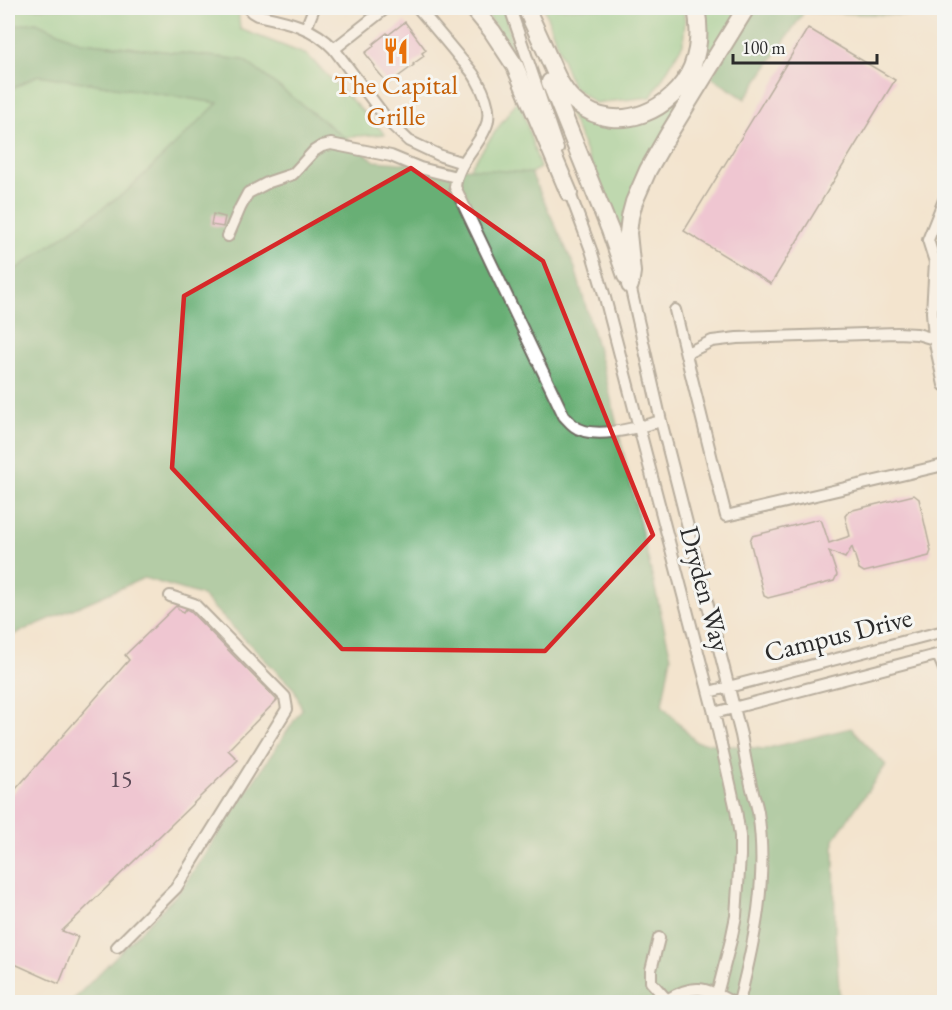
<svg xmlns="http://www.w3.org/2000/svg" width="952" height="1010" font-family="'EB Garamond',serif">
<rect width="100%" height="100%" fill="#f6f6f2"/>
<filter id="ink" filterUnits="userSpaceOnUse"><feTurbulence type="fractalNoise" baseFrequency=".0167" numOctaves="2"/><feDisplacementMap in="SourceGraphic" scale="12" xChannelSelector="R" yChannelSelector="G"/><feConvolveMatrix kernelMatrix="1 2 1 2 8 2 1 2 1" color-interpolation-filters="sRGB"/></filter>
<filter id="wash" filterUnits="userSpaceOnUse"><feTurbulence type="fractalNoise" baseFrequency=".008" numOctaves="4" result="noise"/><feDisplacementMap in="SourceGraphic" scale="24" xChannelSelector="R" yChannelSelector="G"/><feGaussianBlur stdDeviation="1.35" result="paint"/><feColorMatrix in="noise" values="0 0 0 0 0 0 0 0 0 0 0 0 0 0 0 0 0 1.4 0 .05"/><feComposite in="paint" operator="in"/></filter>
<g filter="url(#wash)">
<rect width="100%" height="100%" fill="#f3e4ce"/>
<path fill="#81cb89" stroke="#567b5a" stroke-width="1.5" d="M8 8H238L240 29 307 55 385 134 344 137 244 60 81 42 36 22 8 27Z
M482 8H504L513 50Z
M544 8H683L685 22 683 44 651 97 595 103 572 86Z
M702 8H740L619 232 566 104 605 123 681 95Z
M38 75 218 103 127 191 8 275V91Z
M519 98 540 168 531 173 469 169Z"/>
<path fill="#68af75" stroke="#4a6d50" stroke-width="1.5" d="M755 8H944V14L925 16 804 12 745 99 711 77Z
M36 22 81 42 244 60 375 161 531 173 575 268 607 382 671 657 662 705 696 742 764 749 851 728 886 765 834 839 835 932 840 1002H71L180 891 302 709 294 689 201 595 144 578 8 637V275L127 191 218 103 38 75 8 91V27Z"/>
<g id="blocks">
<path fill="#eba3d5" d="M405 22 426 50 422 53 424 56 413 64 414 65 388 84 374 67 375 66 365 53 374 46 373 44 387 33 388 35Z
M808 28 895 80 771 284 684 231Z
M213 214 225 217 223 227 211 225Z
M914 495 919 499 931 551 929 556 864 572 859 569 852 547 845 558 829 551 837 575 834 581 768 598 764 596 750 541 752 536 819 519 822 522 829 543 850 536 845 516 849 511Z
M176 606 183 613 186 609 190 611 277 700 228 750 238 760 62 931 78 937 59 984 8 961V870L11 867 8 864V798L129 660 125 655Z"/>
</g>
</g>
<g filter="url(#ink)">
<use href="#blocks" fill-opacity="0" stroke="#716c64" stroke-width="1.5"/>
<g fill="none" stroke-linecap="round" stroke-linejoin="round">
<g stroke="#716c64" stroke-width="14">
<path id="minor" d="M248 8 252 12 257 15C285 21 313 26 334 49L389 122 409 141 441 156 463 163
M418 8C432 24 446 41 460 58 466 65 473 72 477 80 485 94 493 114 485 129 476 150 457 163 455 187L564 416C567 419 570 423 574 426 593 441 639 427 661 421
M510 8 558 149
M306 28 314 8
M943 38 944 37
M334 49 386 8
M568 188 591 250 604 294 714 713 736 810 740 836V856L736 916 731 940 715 1002
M944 200 928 240 935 262 932 312 934 339 944 385
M228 236 240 208 248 193 269 182 293 174 314 151 322 146 331 144 391 156 420 168 456 177
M630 285 661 421 741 735C744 750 746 766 750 780 752 791 756 801 758 812 768 878 755 939 739 1002
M675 310 726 516 944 465
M687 353 712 341 737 338 897 333 917 334 934 339 944 337
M938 655 944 669
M709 692 944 631
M714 713 944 653
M8 753V754
M659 938 651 970V982L667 1000
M117 947 176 888 287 709 285 697 194 604 170 596
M667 1002V1000C693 983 706 987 731 1002"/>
</g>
<g stroke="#716c64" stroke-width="20">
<path id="highway" d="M473 8 492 31 515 66 569 193
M526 8C533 23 540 38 547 54 555 72 562 92 578 104 618 136 674 110 692 67 700 47 700 28 696 8
M550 82 610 230 626 276
M630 285 632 272 628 233 630 217 634 202 648 170 668 135 746 8"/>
</g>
<use href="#minor" stroke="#fff" stroke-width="10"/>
<use href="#highway" stroke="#fff" stroke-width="16"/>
</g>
</g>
<path d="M0 0H952V1010H0ZM411 168 543 261 653 535 545 651 342 649 172 468 184 296Z" fill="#f3e4ce" fill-opacity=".55" fill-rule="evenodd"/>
<path fill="none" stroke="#d62828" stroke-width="4.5" stroke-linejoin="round" d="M411 168 543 261 653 535 545 651 342 649 172 468 184 296Z"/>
<defs>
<g id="restaurant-bare" transform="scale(2.07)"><path d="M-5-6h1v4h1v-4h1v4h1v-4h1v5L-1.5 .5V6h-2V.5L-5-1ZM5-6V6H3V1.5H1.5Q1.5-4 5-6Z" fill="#e8710a" stroke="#f6f6f2" stroke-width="2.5" paint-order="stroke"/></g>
</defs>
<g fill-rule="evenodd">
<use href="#restaurant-bare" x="396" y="51"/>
</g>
<g text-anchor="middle" stroke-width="6" stroke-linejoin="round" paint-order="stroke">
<g font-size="24" fill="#5b4956">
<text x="121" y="787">15</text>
</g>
<g font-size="27" fill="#c56008" stroke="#f6f6f2">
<text x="396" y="94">The Capital<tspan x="396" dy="31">Grille</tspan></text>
</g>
<g font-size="27" fill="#2b2b2b" stroke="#f6f6f2">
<text transform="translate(705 589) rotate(75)" y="9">Dryden Way</text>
<text transform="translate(838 635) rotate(-14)" y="9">Campus Drive</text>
</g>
</g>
<rect width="952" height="1010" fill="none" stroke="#f6f6f2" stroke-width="30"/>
<path d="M733 54v9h144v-9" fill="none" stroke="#2b2b2b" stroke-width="3"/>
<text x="742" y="54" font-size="18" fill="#2b2b2b" stroke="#f6f6f2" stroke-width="4.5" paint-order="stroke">100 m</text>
</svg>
